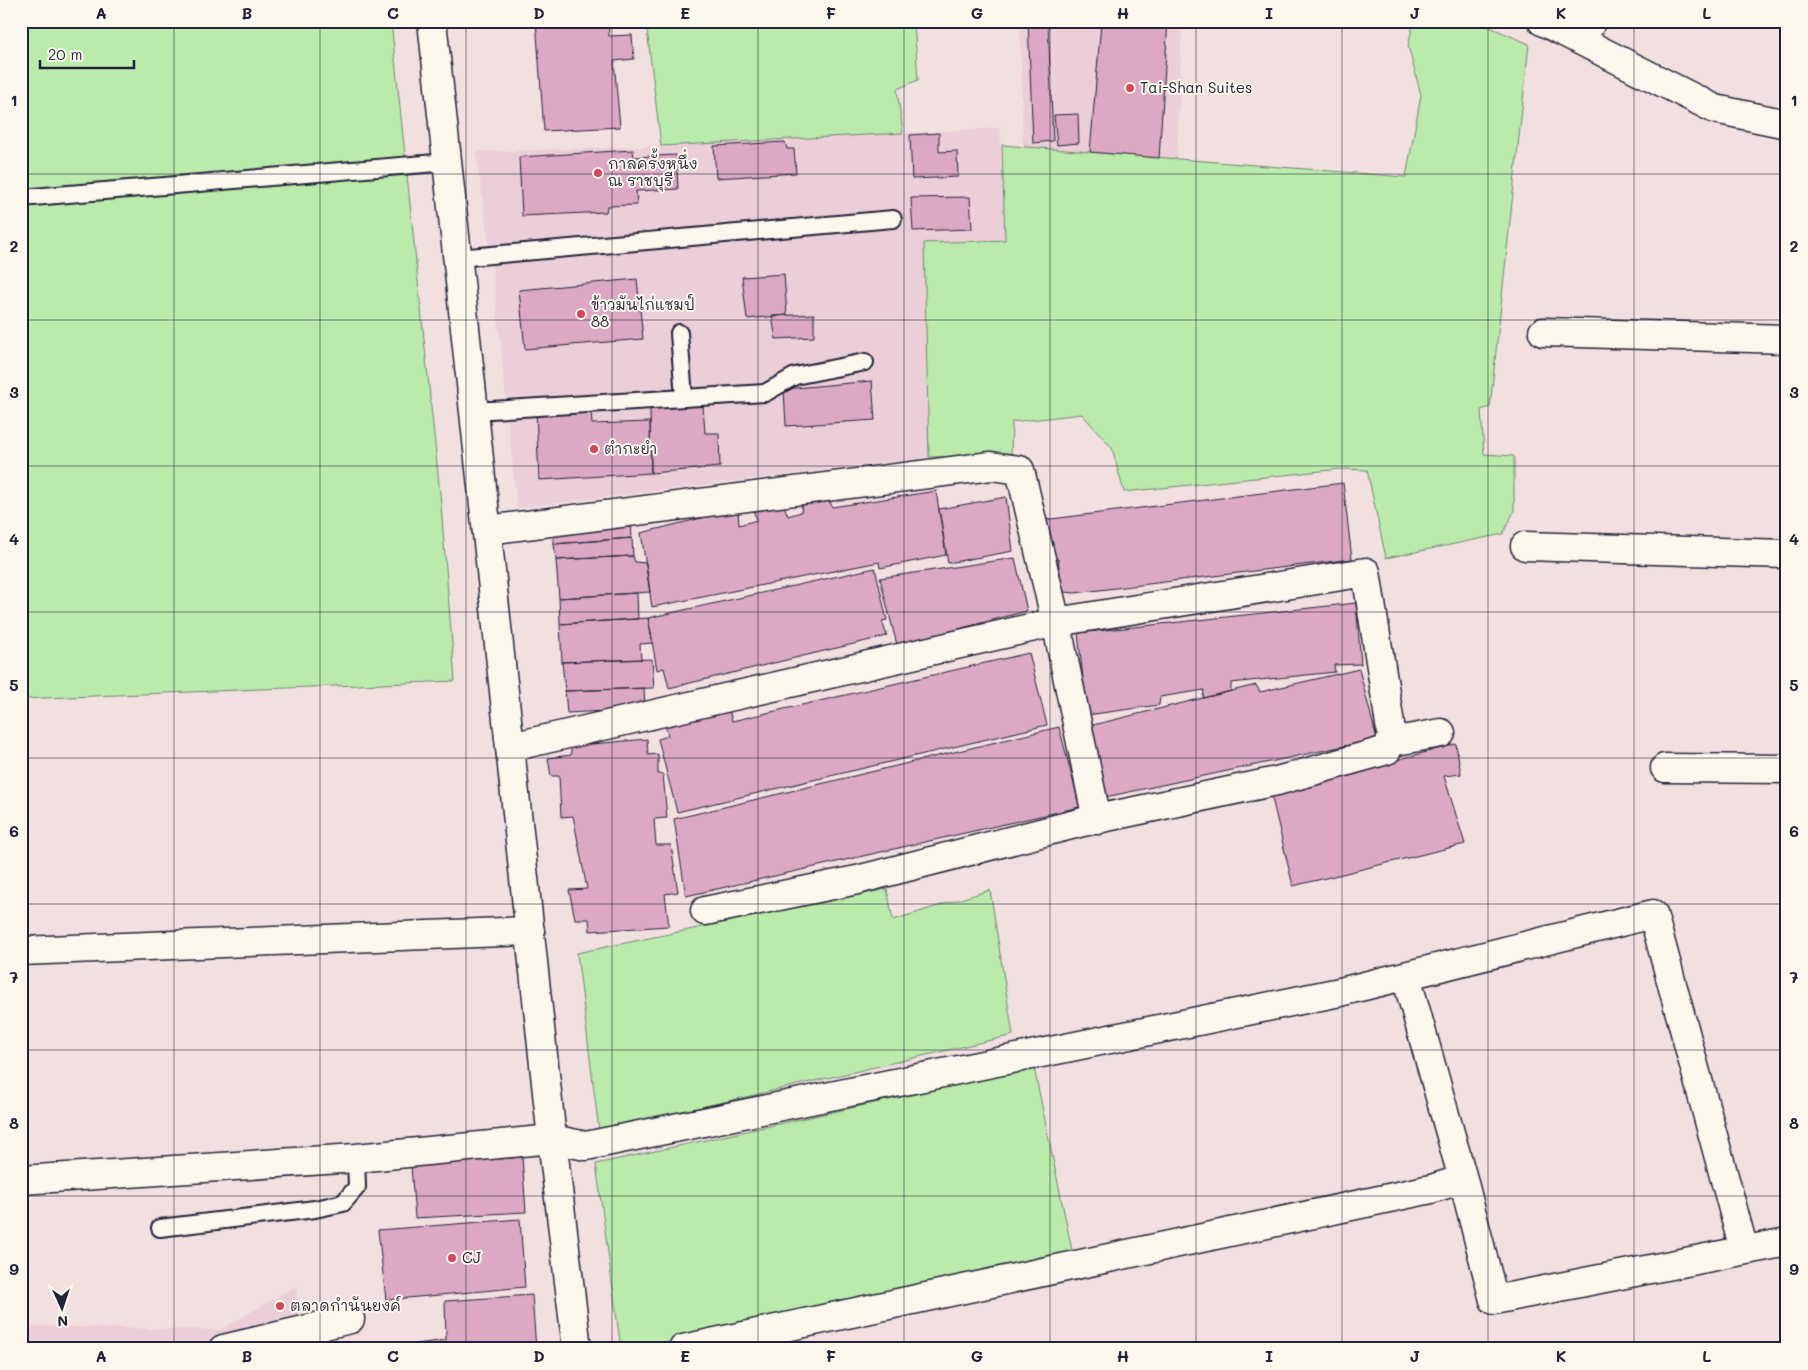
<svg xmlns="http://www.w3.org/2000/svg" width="1808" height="1370" font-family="Mali,'Playpen Sans Thai',sans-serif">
<rect width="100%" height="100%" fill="#f2dfe0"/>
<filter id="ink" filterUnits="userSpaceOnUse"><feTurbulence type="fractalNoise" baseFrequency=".02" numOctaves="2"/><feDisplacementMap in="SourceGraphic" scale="10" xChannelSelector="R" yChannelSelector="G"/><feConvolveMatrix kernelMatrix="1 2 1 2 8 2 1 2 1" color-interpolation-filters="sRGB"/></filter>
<g filter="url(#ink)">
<path fill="#ebced7" d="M1020 21H1182L1177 159 1023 147Z
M1000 128 1005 240 924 243 929 457 517 508 494 281 476 152 661 146Z
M296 1286 303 1349H21V1326L220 1330Z"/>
<path fill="#baebaa" stroke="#6e8672" d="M21 21H391L440 493 455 681 21 699Z
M646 21H914L918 80 897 89 903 133 661 146Z
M1414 21H1476L1529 44 1490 407 1481 410 1484 454 1514 456V511L1503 534 1386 558 1367 470 1340 469 1124 492 1112 448 1082 414 1012 422 1011 455 929 457 924 243 1005 240 1002 145 1406 177 1421 95 1408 45Z
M887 889 893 920 990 890 1013 1035 599 1131 577 953Z
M1034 1068 1072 1250 730 1325 644 1349H621L596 1164Z"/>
<path fill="#dca8c3" stroke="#22223b" d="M536 21H608L609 36 632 35 634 59 614 61 620 127 544 131Z
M1028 21H1048L1053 141 1033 143Z
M1095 21H1168L1159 158 1090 152 1101 23H1095Z
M1078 114 1079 143 1057 145 1054 115Z
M939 133V152L957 151 958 177 912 179 910 135Z
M785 142 787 149H794L796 173 716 178 714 146Z
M633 150 634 157 676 155 678 189 636 191 637 205 607 206 606 212 522 216 519 157Z
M970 197 972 229 913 231 911 198Z
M784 274 787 315 747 319 742 277Z
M637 279 643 339 525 349 519 290Z
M814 314V337L776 339 772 316Z
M872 381 875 420 786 426 784 389Z
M703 405 705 433H719L720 467 651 473 650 409Z
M536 410 591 411 592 424 650 422 651 473 539 480Z
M1343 483 1352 559 1075 593 1063 592 1058 559H1050L1043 520Z
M936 491 946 555 880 568 879 562 652 607 641 533 738 509 739 525 757 520 753 510 784 506 788 516 801 512 802 505 829 499 832 507Z
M1006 497 1013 551 948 563 939 509Z
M631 519 632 538 554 544 553 525Z
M632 538 633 556 556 560 554 544Z
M633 556 635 562 646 563 650 592 559 598 556 560Z
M1015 558 1027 611 897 645 880 578Z
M875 568 887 620 882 621 887 636 669 688 664 668 657 670 648 618Z
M637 593 638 619 560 624 559 598Z
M1356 603 1361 664 1334 665 1335 672 1231 683V691L1203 698 1204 690 1160 697 1159 705 1087 715 1078 633Z
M648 618 653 643 640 644 641 659 562 662 560 624Z
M1029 653 1047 725 677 812 658 739 668 736 665 724 729 710 732 721Z
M652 659 654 688 565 691 562 662Z
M1359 669 1377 739 1101 798 1089 726 1256 685 1260 692Z
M644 688 645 709 567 713 565 691Z
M1059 727 1080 807 686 896 674 819Z
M647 739 648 755 658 754V774H663L667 818 654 819 656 845H671L678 892 665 894 669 926 590 931 589 919H575L569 890 587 889 573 816 561 817 559 776H551L548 758 571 755V746Z
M1456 744 1461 774 1444 776 1465 844 1293 886 1271 794Z
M500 1153V1159L522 1157 526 1212 415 1218 411 1166Z
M520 1219 525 1287 386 1300 378 1230Z
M532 1295 536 1349H416V1344L446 1340 445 1301Z"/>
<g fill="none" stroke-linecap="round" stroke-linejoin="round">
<g stroke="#22223b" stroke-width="20">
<path id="service" d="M21 198 448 162
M458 258 893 219
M679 333 684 398
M474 411 765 393 795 376 865 362
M160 1228 315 1209 343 1203 357 1187 356 1158"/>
</g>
<g stroke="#22223b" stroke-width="31">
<path id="minor" d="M1542 21 1715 109 1787 124
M1581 41 1592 21
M1543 332 1787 339
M487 530 991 466 1020 470 1056 622 1097 820
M1525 546 1787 554
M1391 742 1441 733
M511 747 1056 622 1366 572 1392 737 1387 750 1277 781 1083 822 857 880 705 911
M1665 768 1787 769
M21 951 530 931
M1406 976 1463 1179 1494 1300 1787 1242
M21 1180 356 1158 552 1139 586 1146 1340 992 1653 914 1744 1250
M223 1349 350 1319
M683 1349 1431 1189 1463 1179"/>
</g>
<g stroke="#22223b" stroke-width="31">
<path id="tertiary" d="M432 21 552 1139 577 1349"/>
</g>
<use href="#service" stroke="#fbf7ec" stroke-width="16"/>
<use href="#minor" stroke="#fbf7ec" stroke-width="28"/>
<use href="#tertiary" stroke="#fbf7ec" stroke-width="28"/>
</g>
</g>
<path fill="none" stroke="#22223b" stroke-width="1" stroke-opacity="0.55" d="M174 21V1349M320 21V1349M466 21V1349M612 21V1349M758 21V1349M904 21V1349M1050 21V1349M1196 21V1349M1342 21V1349M1488 21V1349M1634 21V1349M21 174H1787M21 320H1787M21 466H1787M21 612H1787M21 758H1787M21 904H1787M21 1050H1787M21 1196H1787"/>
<g fill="#d1495b" stroke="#fbf7ec" stroke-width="2">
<circle cx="1130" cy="88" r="5"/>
<circle cx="598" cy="173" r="5"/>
<circle cx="581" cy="314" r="5"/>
<circle cx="594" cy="449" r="5"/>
<circle cx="452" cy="1258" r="5"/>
<circle cx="280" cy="1306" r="5"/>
</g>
<g text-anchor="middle" stroke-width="4" stroke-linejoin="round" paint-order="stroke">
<g font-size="15" fill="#22223b" stroke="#fbf7ec" text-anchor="start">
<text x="1140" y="93">Tai-Shan Suites</text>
<text x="608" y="169">กาลครั้งหนึ่ง<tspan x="608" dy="17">ณ ราชบุรี</tspan></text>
<text x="591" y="310">ข้าวมันไก่แชมป์<tspan x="591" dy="17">88</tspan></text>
<text x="604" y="454">ตำกะยำ</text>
<text x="462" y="1263">CJ</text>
<text x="290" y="1311">ตลาดกำนันยงค์</text>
</g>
</g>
<rect width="1808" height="1370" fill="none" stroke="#fbf7ec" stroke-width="55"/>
<g transform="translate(62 1308) rotate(177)" stroke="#fbf7ec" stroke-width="4" paint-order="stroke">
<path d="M0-4L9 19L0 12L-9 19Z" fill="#22223b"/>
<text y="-8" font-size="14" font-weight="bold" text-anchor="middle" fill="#22223b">N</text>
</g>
<path d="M40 60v8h94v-8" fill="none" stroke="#22223b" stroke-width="2.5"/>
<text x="48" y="60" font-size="15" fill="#22223b" stroke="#fbf7ec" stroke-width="4" paint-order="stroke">20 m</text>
<rect x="28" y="28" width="1752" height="1314" fill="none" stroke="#22223b" stroke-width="2"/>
<g font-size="16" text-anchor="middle" font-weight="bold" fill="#22223b">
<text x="101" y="19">A</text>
<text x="247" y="19">B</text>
<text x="393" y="19">C</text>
<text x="539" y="19">D</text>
<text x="685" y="19">E</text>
<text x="831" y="19">F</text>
<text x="977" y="19">G</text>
<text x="1123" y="19">H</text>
<text x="1269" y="19">I</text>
<text x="1415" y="19">J</text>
<text x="1561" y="19">K</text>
<text x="1707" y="19">L</text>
<text x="14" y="106">1</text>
<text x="1794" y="106">1</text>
<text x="14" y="252">2</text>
<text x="1794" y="252">2</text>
<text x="14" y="398">3</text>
<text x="1794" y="398">3</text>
<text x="14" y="545">4</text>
<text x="1794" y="545">4</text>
<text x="14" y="691">5</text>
<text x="1794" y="691">5</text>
<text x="14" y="837">6</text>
<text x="1794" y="837">6</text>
<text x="14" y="983">7</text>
<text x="1794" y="983">7</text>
<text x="14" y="1129">8</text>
<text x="1794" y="1129">8</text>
<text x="14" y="1275">9</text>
<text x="1794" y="1275">9</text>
<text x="101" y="1362">A</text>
<text x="247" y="1362">B</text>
<text x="393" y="1362">C</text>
<text x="539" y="1362">D</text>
<text x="685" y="1362">E</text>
<text x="831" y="1362">F</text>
<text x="977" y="1362">G</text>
<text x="1123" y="1362">H</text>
<text x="1269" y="1362">I</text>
<text x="1415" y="1362">J</text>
<text x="1561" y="1362">K</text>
<text x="1707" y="1362">L</text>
</g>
</svg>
